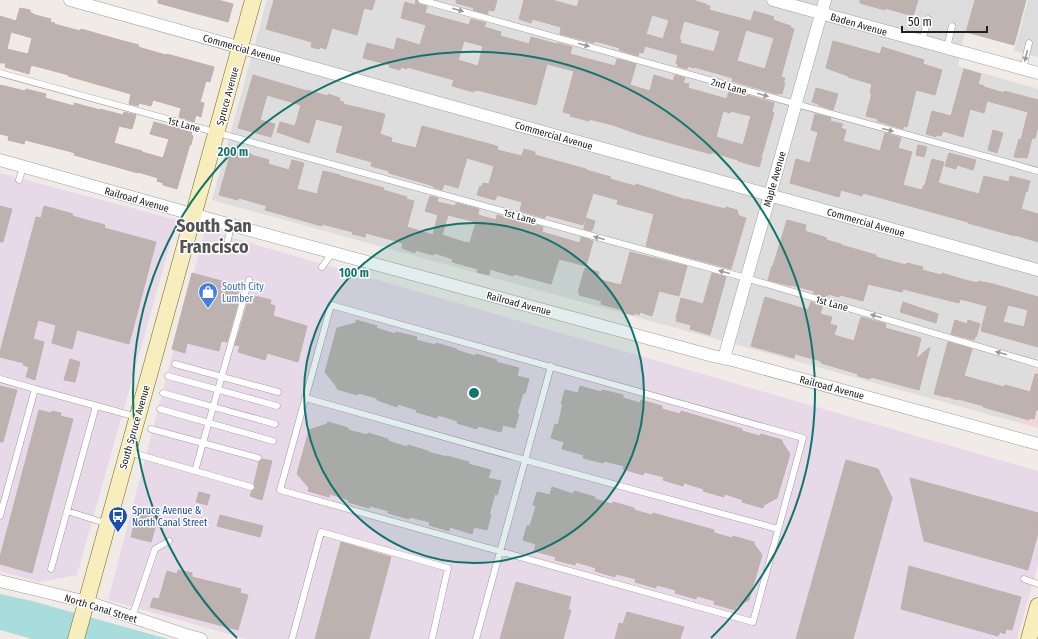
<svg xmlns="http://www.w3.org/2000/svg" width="1038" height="639" font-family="'Fira Sans Condensed',sans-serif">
<rect width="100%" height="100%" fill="#f0ebe7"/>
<path fill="#dedddd" d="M267 0H974L964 36 958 66 1038 89V356L1020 423 212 200Z"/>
<path fill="#f0d7dc" d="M1038 356V428L1020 423Z"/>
<path fill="#e8d9e9" d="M0 173 177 220 77 575 39 582 0 571Z
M205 230 1038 471V564L1017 639H246L108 600Z"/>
<path fill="#dcdcdc" d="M921 0H974L964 36 914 24Z
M1028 0H1038V57L1014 51Z"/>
<path fill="#a9dcdc" d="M0 594 32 601 168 639H32L0 630Z"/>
<path fill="#bdb2b0" stroke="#c2afaa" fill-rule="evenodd" d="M158 0H218L233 4 228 22 158 3Z
M274 0H375L372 10 364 8 357 35 332 28 326 49 320 47 319 49 311 47 312 42 266 29Z
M416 0 419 4 427 6 425 13 469 25 471 19 486 23 484 27 501 32 500 36 529 44 531 37 557 44 558 43 572 47 570 54 615 66 617 59 636 64 630 85 650 91 654 75 673 81 675 75 685 78 683 83 689 84 688 88 727 99 729 90 774 103 772 112 774 113 761 158H762L759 167 738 161V160L711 152V154L638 134 613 125 589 119V121L570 116 571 114 563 112 574 71 547 64 536 105 481 91 475 90 474 92 452 86 454 80 407 67V69L401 67 400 70 389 67 390 65 363 58 367 43 394 50 397 38 420 45 426 25 401 18 405 2 415 5ZM464 41 483 46 478 66 458 60ZM723 111 730 113 731 111 751 116 743 145 716 137Z
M456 0H497L494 11 488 10V14L473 10 474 8 456 3Z
M524 0H552L577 7 579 0H692L706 4V5L710 6 709 10 751 21 754 11 768 15 774 17 773 20 791 26 790 28 794 29 781 77 785 78 783 83H785L782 94 777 93V94L732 81 733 78 694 67V68L688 66 687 69 677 66 678 64 676 63 678 55 645 46 643 53 639 52 638 56 619 50 620 48 595 41 594 43 560 34 561 27 532 19 531 23 519 19ZM652 15 669 20 663 39 646 34ZM684 21 720 31 714 52 680 43 681 40 679 39ZM746 30 774 38 765 69 737 61Z
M860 0H918L913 16 885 8V10L860 3Z
M975 0H1026L1014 45 966 32Z
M20 8 30 10V12L35 15 51 19 50 22 55 23 54 24 80 31 81 29 116 39 139 45 138 47 166 55 167 54 214 67 210 82 206 81 200 102 204 103 201 117 196 115 194 122 179 117 181 108 153 100 151 106 139 103 138 106 129 104 131 94 68 76 69 75 31 65 29 74 5 67 6 63H0V16L16 21ZM11 32 32 38 28 54 7 49Z
M833 41 880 54 882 47 924 60 923 64 942 70 935 95 916 90 907 127 904 126 903 129 877 121 878 119 866 116 872 93H870L872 84 848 77V76L826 68Z
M964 69 981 74 978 84 984 86V87L1004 93V91L1038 100V127L1035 138H1032L1027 158 1014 157 1019 139 1021 140 1028 112 987 101 984 113 970 109 963 137 943 131 941 136 936 135V137L926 134 932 111 951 116Z
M253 75 307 91V90L328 96V94L340 98 339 101 344 102 343 104 385 114 380 134 392 138 391 142 416 148 422 126 493 145 498 147 497 150 522 156 524 149 535 152V155L586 169V170L611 177 610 179 635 186 636 184 686 200V199L725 209 726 207 737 210 739 216 746 218 731 269 646 246 654 214 617 204 618 200 593 193 583 225 546 215 545 218 520 211 522 202 497 195 495 200 477 195 480 186 482 187 483 183 489 184 494 166 467 158 458 188 444 184 442 190 433 187 434 186 389 173V171L371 166 372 162 336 152 343 126 316 119 309 143 277 132 280 122 295 126 301 105 267 95 260 120 275 124 271 137 238 128Z
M0 85 25 91 26 89 46 94 45 98 74 106V103L100 110V109L123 115 124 112 136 115 132 129 119 126 114 143 142 151V152L163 158 169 139 150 134 154 122 176 128V126L192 130 191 135 193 136 191 145 190 144 177 189 163 185V183L157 181 158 178 138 172V173L74 155 75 153 68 151 25 140 24 144 8 140 9 136 0 134Z
M816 88 838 94 833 110 818 105V104L812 102Z
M815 114 831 118 830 121 843 124 841 128 846 130 843 141 880 151 885 133 901 138 898 148 912 152 903 185 922 190 924 185H925L932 159 944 162 938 183 979 194 984 176 1009 182 1010 176 1030 181 1027 192 1026 191 1021 209 1038 214V242L1015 235V236L968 223V222L863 193 862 196 841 190 839 197 790 183 796 159 810 163 818 132 811 130Z
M993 130 1003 133 997 153 988 150Z
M918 145 927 147 924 157 916 155Z
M232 148 251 154V155L269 160 268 164 289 170 292 160 304 163 297 189 317 194 323 171 340 175V176L384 188 383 190 407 197 406 199 414 201 407 227 433 235 438 215 425 211 430 196 438 198 437 202 455 206 456 203 479 209 476 222 448 215 442 235 467 243V242L470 243 478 215 496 220 497 215 543 227 542 232 580 243 581 237 593 241 586 266 559 259 551 284 514 274 513 276 490 269 489 275 477 272 478 269 452 262 453 259 434 253 433 255 415 250V253L402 248 403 243 366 233 365 237 352 234 353 232 322 224V226L265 210 267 206 239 198 238 200 219 195Z
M949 153 976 160 973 170 957 165 956 169 945 166Z
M0 206 12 209 3 242H0Z
M44 206 73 214 72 216 105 225 104 228 156 242 129 344 77 330 72 349 52 343 56 325 38 320 33 339 44 342 35 380 26 377 29 367 23 365 24 363 0 357V352L36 217 41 218Z
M586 218 595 221 592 231 584 229Z
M787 220 806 225 805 231 827 238 826 240 841 244V245L876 255V257L906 265 907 263 923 267 922 270 941 275 942 273 965 280 978 283V281L993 284 1038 297V347L981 331 987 306 960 299 959 303 903 289 902 292 868 284 863 301 840 295 839 297 828 294V296L826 295 825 297 813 293 814 291 791 285V286L768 280 772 266H773ZM1008 305 1028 310 1024 327 1003 322Z
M630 252 687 266 679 296 659 291 652 316 640 312 639 315 635 313 634 315 625 313 626 311 601 304 602 301 579 295 580 293 578 292 585 268 599 272 597 279 621 285Z
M192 273 240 286 238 292H241L227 342 221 341 219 351 187 343 185 353 172 349Z
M712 273 726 277 710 335 690 329 691 325 676 321 677 318H676L681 298 703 304Z
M250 295 271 300 270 304 275 306 273 316 307 326 298 362 267 353 265 360 238 352 240 346 235 345Z
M765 297 808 310 811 302 823 305 820 314 832 317 830 324 837 326 834 335 854 341 861 317 886 324 885 328 921 338 916 359 930 347 919 390 871 377 870 379 858 376V374L821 363V361L795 354 794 358 751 346Z
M903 302 938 314 936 323 900 312Z
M356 320 377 326 376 328 395 334 396 332 417 337 416 340 435 345 436 343 457 349 456 350 475 356 476 354 497 360 496 362 519 368 517 376 529 379 525 393H523L517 413 519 414 515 428 503 425 501 432 478 426 477 429 457 423 458 421 438 415 437 418 416 412 417 410 398 404 397 407 377 400V398L358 393 357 395 337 389V387L325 372 337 328 356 323Z
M955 320 967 324 968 320 980 324 976 337H975L974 340 951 334Z
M948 342 972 349 964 376 1004 387 1005 385 1030 392 1035 374H1038V410H1036L1034 419 1029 418V420L983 407 984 406 958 399 957 400 946 396V397L934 394Z
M70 359 80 362 75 382 64 380Z
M0 386 17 390 3 442H0Z
M580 386 601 392 602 390 623 395V398L640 403 641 400 662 406V409L680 414 681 411 742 429V431L760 436 761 434 782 440V442L790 454 777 498 764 505 763 508 742 502 743 500 725 494 724 497 703 491 704 489 684 483 683 486 663 480 664 477 644 472 643 475 623 469 624 466 604 461 603 463 583 458 584 455 562 449 564 442 551 438 555 424 558 425 563 404H561L565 390 578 393Z
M39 410 51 413 52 411 61 413 60 416 73 419 32 573 0 564V557Z
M328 422 348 428V430L367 435 368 433 388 439V441L407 447 408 445 428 451V452L447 457V456L469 462 468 464 491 470 488 478 501 481 497 495 495 494 489 515H491L487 530 474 527 472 534 450 527 449 531 429 525 430 522 410 517 409 519 388 513 389 511 370 506 369 508 348 502 349 500 330 494 329 497 308 491 309 488 297 474 309 430 327 424Z
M262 459 272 461 262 500 250 496 252 491 255 489V486L254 483 259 462Z
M846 460 878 469 892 498 853 639H796Z
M910 478 1038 513V533L1028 570 924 541Z
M552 487 573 494 574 491 595 497V499L612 504 613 502 634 508V510L652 515 653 513 714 530V533L732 538 733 536 754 542V544L762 555 749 600 736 607 735 610 714 604 715 601 697 596 696 599 675 593 676 590 656 585V588L635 582 636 579 616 574 615 577 595 571 596 568 576 562 575 565 555 560 556 557 534 551 536 544 523 540 527 526H530L536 506 533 505 537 492 550 495Z
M199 492 210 495 207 505 196 502Z
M138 508 159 514 151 542 131 537Z
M220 515 263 526 260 537 217 526Z
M341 542 391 557 369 639H315Z
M909 566 1021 597 1012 630 1006 629 1005 634 1000 632 998 636 901 609Z
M178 570 192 573V577L241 589 240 593 248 595 238 630 150 607 153 598 159 599 167 571 177 574Z
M516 582 571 597 568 610H571L563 639H500Z
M627 612 684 627 680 639H615L619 623 623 624Z"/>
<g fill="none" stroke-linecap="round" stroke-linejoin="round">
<g stroke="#9d9d9d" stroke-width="7">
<path id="lane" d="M421 0 1038 171
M922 41 928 19
M947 48 952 26
M1023 69 1029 43
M0 73 746 278 1038 364
M19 180 23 167
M228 240 231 225
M322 267 332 253
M331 305 803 438 753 622 280 490Z
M175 364 278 392
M168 376 277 406
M0 379 35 389
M163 393 275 424
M306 398 525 460 778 529
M160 409 273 441
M151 429 258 458
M129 452 251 487
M195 471 249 280
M67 511 108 524
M0 516 35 389 137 417
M51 569 96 406
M1024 579 1038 584
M132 617 155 549 169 541
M292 639 321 532 448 568 432 639
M476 639 551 366"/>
</g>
<g stroke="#9d9d9d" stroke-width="13">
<path id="street" d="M70 0 1038 270
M773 0 1038 73
M0 160 231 225 713 356 736 361 1038 444
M724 358C757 238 792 120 825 0
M0 581 87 602 186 635 201 639"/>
</g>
<g stroke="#756809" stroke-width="17">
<path id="secondary" d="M76 639 253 0
M1029 639 1038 606"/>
</g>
<use href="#lane" stroke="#fff" stroke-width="6"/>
<use href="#street" stroke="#fff" stroke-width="12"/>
<use href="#secondary" stroke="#f8edbd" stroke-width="16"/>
</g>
<defs><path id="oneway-solid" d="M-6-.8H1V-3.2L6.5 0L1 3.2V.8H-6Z"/></defs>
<g fill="#9b9b9b">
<use href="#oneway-solid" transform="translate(458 10) rotate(16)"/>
<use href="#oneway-solid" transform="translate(584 45) rotate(16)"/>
<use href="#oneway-solid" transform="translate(1026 56) rotate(104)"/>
<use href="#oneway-solid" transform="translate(763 95) rotate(16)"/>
<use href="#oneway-solid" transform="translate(888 130) rotate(15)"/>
<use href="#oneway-solid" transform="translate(599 238) rotate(-165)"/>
<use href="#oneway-solid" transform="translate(724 272) rotate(-165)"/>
<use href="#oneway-solid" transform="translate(876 316) rotate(-164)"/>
<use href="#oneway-solid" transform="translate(1001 353) rotate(-164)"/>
</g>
<circle cx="474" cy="393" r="170" fill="#0f766e" fill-opacity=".12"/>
<g fill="none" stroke="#0f766e" stroke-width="2">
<circle cx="474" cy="393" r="170"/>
<path d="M237 638A341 341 0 1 1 711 638"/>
</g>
<defs>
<g id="shop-pin" transform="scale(1)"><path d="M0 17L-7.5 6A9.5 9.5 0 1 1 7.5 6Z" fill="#3f7fe0" stroke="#fff"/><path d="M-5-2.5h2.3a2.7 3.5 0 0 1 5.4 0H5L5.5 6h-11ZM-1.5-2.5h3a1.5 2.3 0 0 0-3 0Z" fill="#fff"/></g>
<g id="bus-pin" transform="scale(1)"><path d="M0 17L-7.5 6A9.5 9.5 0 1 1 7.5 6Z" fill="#1a4fb4" stroke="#fff"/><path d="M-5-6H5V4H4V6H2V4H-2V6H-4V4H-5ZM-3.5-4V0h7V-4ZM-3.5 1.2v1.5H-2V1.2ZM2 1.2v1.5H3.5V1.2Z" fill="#fff"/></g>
</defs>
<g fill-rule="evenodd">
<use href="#shop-pin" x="208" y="292"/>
<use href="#bus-pin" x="118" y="516"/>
</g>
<g text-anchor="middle" stroke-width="3" stroke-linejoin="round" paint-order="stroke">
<g font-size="10" fill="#202020" stroke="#fff">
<text transform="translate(859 24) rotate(16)" y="4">Baden Avenue</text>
<text transform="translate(242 48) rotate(16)" y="4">Commercial Avenue</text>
<text transform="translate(729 86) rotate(16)" y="4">2nd Lane</text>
<text transform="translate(227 96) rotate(-75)" y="4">Spruce Avenue</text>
<text transform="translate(184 124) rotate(15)" y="4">1st Lane</text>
<text transform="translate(554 135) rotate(16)" y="4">Commercial Avenue</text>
<text transform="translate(774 179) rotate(-74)" y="4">Maple Avenue</text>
<text transform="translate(137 199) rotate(16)" y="4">Railroad Avenue</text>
<text transform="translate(520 216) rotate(15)" y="4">1st Lane</text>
<text transform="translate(866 222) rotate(16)" y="4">Commercial Avenue</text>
<text transform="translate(519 303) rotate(15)" y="4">Railroad Avenue</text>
<text transform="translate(832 303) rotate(16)" y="4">1st Lane</text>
<text transform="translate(832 387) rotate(15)" y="4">Railroad Avenue</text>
<text transform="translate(134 427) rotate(-74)" y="4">South Spruce Avenue</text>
<text transform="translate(101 608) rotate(17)" y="4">North Canal Street</text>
</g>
<g font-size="10" fill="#366cbe" stroke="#fff" text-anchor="start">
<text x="222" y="290">South City<tspan x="222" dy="12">Lumber</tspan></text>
</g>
<g font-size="10" fill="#164399" stroke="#fff" text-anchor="start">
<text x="132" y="514">Spruce Avenue &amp;<tspan x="132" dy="12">North Canal Street</tspan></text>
</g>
<g font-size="18" font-weight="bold" fill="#535353" stroke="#fff">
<text x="214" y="232">South San<tspan x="214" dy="21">Francisco</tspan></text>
</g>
</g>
<circle cx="474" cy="393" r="6" fill="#0f766e" stroke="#fff" stroke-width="2"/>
<g font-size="12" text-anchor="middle" font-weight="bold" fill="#0f766e" stroke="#fff" stroke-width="3" stroke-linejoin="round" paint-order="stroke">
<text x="233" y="156">200 m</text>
<text x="354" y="277">100 m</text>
</g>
<path d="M902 26v6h85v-6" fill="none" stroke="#202020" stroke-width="2"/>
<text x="908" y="26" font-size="12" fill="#202020" stroke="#ffffff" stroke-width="3" paint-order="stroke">50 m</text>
</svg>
